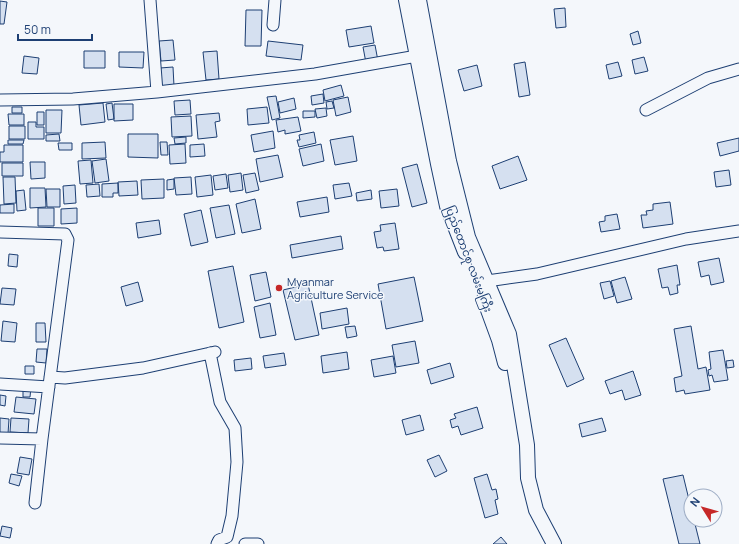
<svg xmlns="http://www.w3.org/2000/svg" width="739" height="544" font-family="Manrope,'Noto Sans Myanmar',sans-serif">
<rect width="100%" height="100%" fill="#f4f7fb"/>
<path fill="#d5e0f0" stroke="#1d3f73" d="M0 1 7 2 4 24H0Z
M565 8 566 27 556 28 554 9Z
M246 10H262L261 46H245Z
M371 26 374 43 349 47 346 30Z
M638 31 641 43 633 45 630 34Z
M173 40 175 60 161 61 159 41Z
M268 41 303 45 301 60 266 56Z
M375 45 378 61 366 63 363 47Z
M84 51H105V68H84Z
M217 51 219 79 206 80 203 52Z
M119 52H144L143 68 119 67Z
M24 56 39 58 37 74 22 73Z
M644 57 648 71 635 74 632 60Z
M525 62 530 95 519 97 514 64Z
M618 62 622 76 609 79 606 65Z
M477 65 482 86 464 91 458 70Z
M173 67 174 86 161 87 160 68Z
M341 85 344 96 325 101 323 90Z
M323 94 324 103 312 105 311 96Z
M276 96 280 118 272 120 267 97Z
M348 97 351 112 336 116 333 100Z
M294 98 296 109 280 113 278 102Z
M190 100 191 114 175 115 174 101Z
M332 101 334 108 327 109 326 102Z
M103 103 105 122 81 125 79 105Z
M112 103 114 119 108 120 106 104Z
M114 104H133V120L114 121Z
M12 107H22V113H12Z
M267 107 269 123 248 125 247 109Z
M326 108 327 116 317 118 315 109Z
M46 110H62L61 133H46Z
M303 111H315V117L303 118Z
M37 112H44V125H37Z
M219 113 220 121 215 122 217 137 198 139 196 115Z
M8 114H24V125H9Z
M191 116 192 136 172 137 171 117Z
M298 117 301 131 285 134V130L278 132 276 120Z
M28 122H36V127H44V139H28Z
M9 126H25V139H9Z
M273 131 275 148 254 152 251 135Z
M314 132 316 143 299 147 297 140H300L299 135Z
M59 134 60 141H46V135Z
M128 134H158V158L128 157Z
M353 136 357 161 335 165 330 140Z
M186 137V143L175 144 174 138Z
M739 138V151L720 156 717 143Z
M8 140H24L23 144H8Z
M105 142 106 158 82 159V143Z
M160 142H167L168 155H161Z
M58 143H72V150H59Z
M185 144 186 163 170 164 169 145Z
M204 144 205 156 190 157V145Z
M321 144 324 161 303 166 299 149Z
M4 145H23V162H0V152H4Z
M278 155 283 177 260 182 256 159Z
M518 156 527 180 500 189 492 166Z
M106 159 109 181 95 183 92 161Z
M91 160 93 183 80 184 78 161Z
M30 162H45V178L31 179Z
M2 163H23V176H2Z
M417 164 427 203 412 207 402 168Z
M729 170 731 185 716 187 714 172Z
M241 173 243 190 230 192 228 175Z
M255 173 259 190 246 193 243 175Z
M226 174 228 188 215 190 213 176Z
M211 175 213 195 197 197 195 177Z
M3 177H15L16 203 4 204Z
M191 177 192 194 176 195 174 178Z
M164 179V198L142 199 141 180Z
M174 179V189L167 190V180Z
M137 181 138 195 119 196 118 182Z
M118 183V193H113V197H102V184Z
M349 183 352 196 335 199 333 185Z
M99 184 100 196 87 197 86 185Z
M75 185 76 203 64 204 63 186Z
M30 188H45L46 207 30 208Z
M46 189H60V207H47Z
M397 189 399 206 381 208 379 191Z
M24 190 26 210 17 211 16 191Z
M371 190 372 199 357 201 356 193Z
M327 197 329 212 300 217 297 202Z
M255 199 261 229 242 233 236 204Z
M670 202 673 224 643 228 641 215H647L646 211 653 210V204Z
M14 204V213H0V205Z
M229 205 235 234 216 238 210 208Z
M38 208H54V226H38Z
M77 208V223L61 224V209Z
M201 210 208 242 191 246 184 214Z
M617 214 620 229 601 232 599 222 605 221V216Z
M159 220 161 234 138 238 136 223Z
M395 223 399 249 384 251 383 247 377 248 374 232 381 231 380 225Z
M341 236 343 249 292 258 290 245Z
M9 254 18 255 17 267 8 266Z
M719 258 724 282 711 285 709 275 701 277 698 262Z
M677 265 680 285H677L678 293 670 295 668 287 662 288 658 269Z
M233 266 244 322 219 328 208 271Z
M266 272 271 297 255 301 250 275Z
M414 277 423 321 386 329 378 284Z
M625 277 632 299 617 303 611 281Z
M610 281 614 296 604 299 600 283Z
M138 282 143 301 126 306 121 287Z
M308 284 319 335 295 340 283 290Z
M2 288 16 289 14 305 0 304Z
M270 303 276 335 260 338 254 307Z
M347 308 349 324 322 329 320 313Z
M3 321 17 323 15 342 1 341Z
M36 323H45L46 342H36Z
M355 326 357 336 347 338 345 327Z
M691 326 698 369 706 367 710 390 685 394 684 390 676 392 674 378 682 376 674 329Z
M566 338 584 379 567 387 549 345Z
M415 341 419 363 396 367 392 345Z
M37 349H47L46 363 36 362Z
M723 350 728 380 714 382 712 375 709 376 708 370 711 369 709 352Z
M347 352 349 369 323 373 321 356Z
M284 353 286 365 265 368 263 356Z
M393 356 396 373 374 377 371 360Z
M251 358 252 369 235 371 234 360Z
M733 360 734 367 727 368 726 361Z
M450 363 454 377 431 384 427 370Z
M25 366H34V374H25Z
M633 371 641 395 625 400 622 390 610 394 605 381Z
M23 387H31L30 397H23Z
M0 395 6 396 5 406 0 405Z
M16 397 36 399 34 414 14 412Z
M477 407 483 428 461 435 458 426 452 428 450 420 456 418 454 414Z
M420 415 424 430 406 435 402 420Z
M0 418 9 419 8 434 0 436Z
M11 418 29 419 28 433 10 432Z
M602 418 606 431 582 437 579 424Z
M439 455 447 471 435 477 427 460Z
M20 457 32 459 29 475 17 473Z
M11 474 22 476 19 486 9 483Z
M487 474 492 490 496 489 498 499 495 500 498 514 485 518 474 478Z
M683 475 691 508V520H694L700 544H679L663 479Z
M2 526 12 528 10 538 0 536Z
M501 537 507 544H493Z"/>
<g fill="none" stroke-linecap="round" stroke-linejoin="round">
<g stroke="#1d3f73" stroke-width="13">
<path id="minor" d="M150 0 157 92
M273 25 275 0
M0 100 73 99 157 92 315 74 417 56
M646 110 708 78 739 69
M0 232 65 234 68 240 42 439 35 503
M487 281 537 274 686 239 739 231
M210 353 220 402 235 428 237 462 232 516 227 537 219 540 217 544
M50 377 65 378 143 368 215 352
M0 384 49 387
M0 438 42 439
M245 544H258"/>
</g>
<g stroke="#1d3f73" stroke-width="16">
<path id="major" d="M406 0 438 164 447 206 465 252
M419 0 449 161 468 237 509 334 527 445 528 478 536 510 554 544
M484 299 499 340 505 363"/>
</g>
<use href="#minor" stroke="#f4f7fb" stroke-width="11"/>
<use href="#major" stroke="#f4f7fb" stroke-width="14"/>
</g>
<circle fill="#c62828" stroke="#f4f7fb" stroke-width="1.5" cx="279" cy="288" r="4"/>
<g text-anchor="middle" stroke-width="3" stroke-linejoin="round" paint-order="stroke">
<g font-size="11" fill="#1d3f73" stroke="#f4f7fb">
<text transform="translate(469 259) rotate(69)" y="4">ပြည်ထောင်စု လမ်းမကြီး</text>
</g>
<g font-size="11" fill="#1d3f73" stroke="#f4f7fb" text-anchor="start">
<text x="287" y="286">Myanmar<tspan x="287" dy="13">Agriculture Service</tspan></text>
</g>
</g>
<g transform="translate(703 508) rotate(307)"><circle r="19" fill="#f4f7fb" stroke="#9eadc5"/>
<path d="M0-3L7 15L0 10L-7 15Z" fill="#c62828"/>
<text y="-6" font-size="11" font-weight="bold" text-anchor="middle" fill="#1d3f73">N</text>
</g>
<path d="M18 34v6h74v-6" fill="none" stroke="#1d3f73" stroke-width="2"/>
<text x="24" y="34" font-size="12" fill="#1d3f73" stroke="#f4f7fb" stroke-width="3" paint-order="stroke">50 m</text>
</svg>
